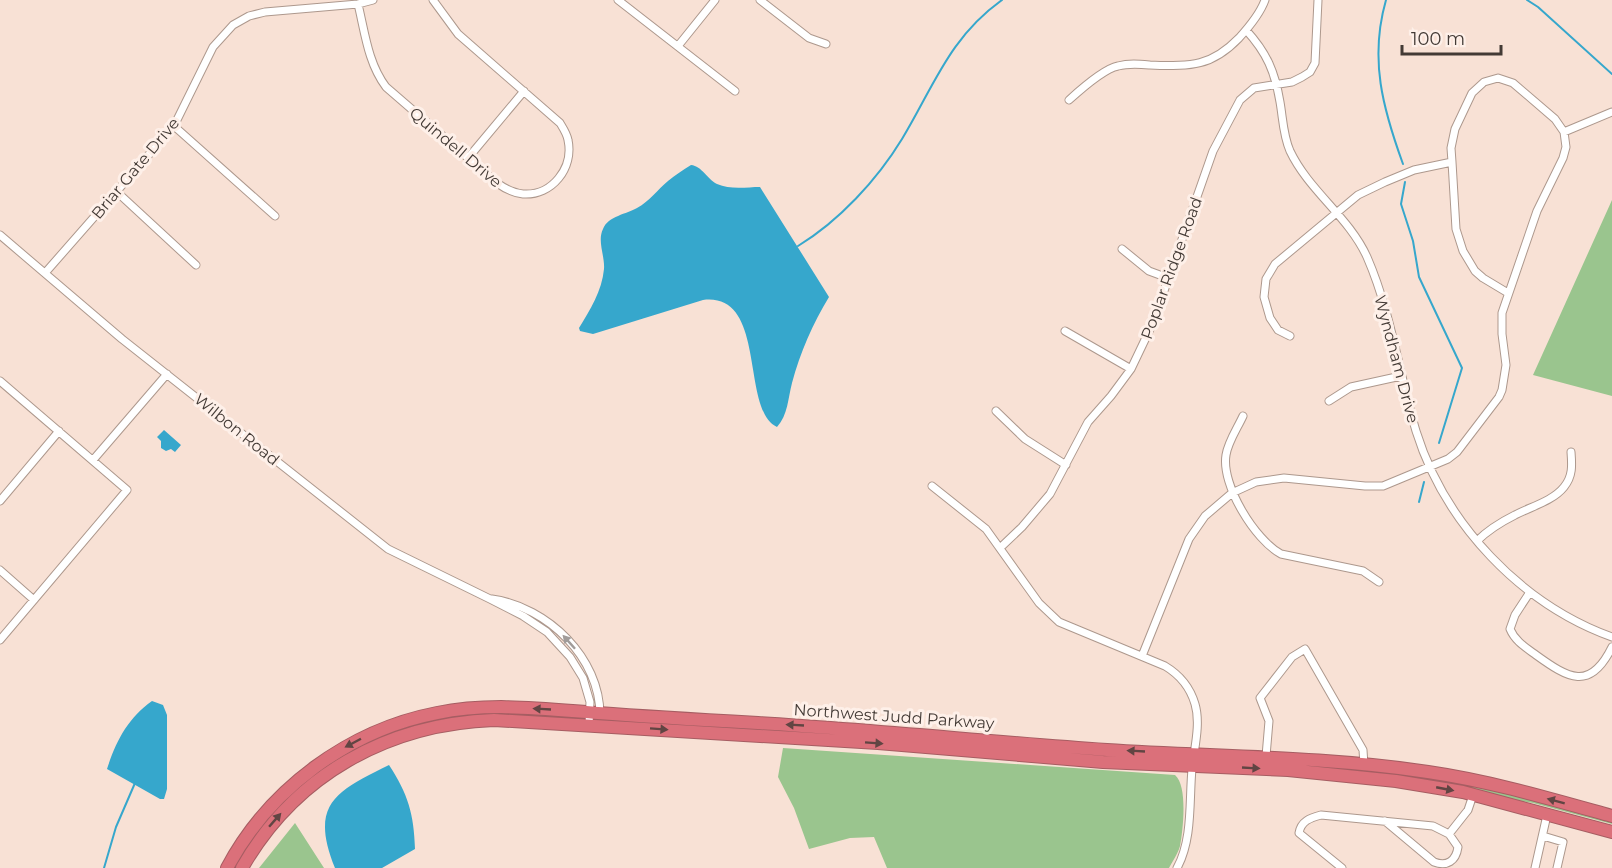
<svg xmlns="http://www.w3.org/2000/svg" width="1612" height="868" font-family="Montserrat,sans-serif">
<rect width="100%" height="100%" fill="#f8e1d5"/>
<path fill="#9ac58e" d="M1612 200V396L1533 375Z
M438 717 439 720 408 730 337 763 237 868H232L268 815 321 767 377 736Z
M783 748 1175 775C1188 786 1183 830 1180 846 1178 853 1173 861 1169 868H887L874 837 850 838 809 849 794 808 778 777Z
M1305 765 1401 772 1470 784 1612 820V824L1533 803 1305 768Z
M295 823 324 868H259Z"/>
<path fill="#36a7cc" d="M691 165C702 166 707 179 717 184 730 190 747 187 760 187L829 297C813 323 800 353 792 383 788 398 788 415 777 427 740 410 768 292 703 300L593 334 580 331 579 328C590 310 602 291 604 269 605 256 597 241 603 229 608 216 627 214 637 208 650 201 657 190 668 181 675 175 683 170 691 165Z
M164 430 181 445 175 452 171 449 166 451 161 448V441L157 437Z
M152 701 163 705 167 715V789L164 799H160L107 769C116 741 128 718 152 701Z
M389 765C408 794 414 814 415 849L382 868H335C309 804 336 791 389 765Z"/>
<g fill="none" stroke-linecap="round" stroke-linejoin="round">
<path stroke="#36a7cc" stroke-width="2" d="M1386 0C1369 59 1383 109 1403 164
M1527 0 1538 7 1612 74
M1405 182 1401 204 1413 241 1419 277 1462 368 1439 443
M798 246C839 221 877 180 902 139 934 86 949 38 1002 0
M1419 502 1424 482
M104 868 116 827 135 783"/>
<g stroke="#ad988d" stroke-width="9">
<path id="street" d="M618 0 735 91
M760 0 809 38 826 44
M358 4C365 33 368 63 386 87L497 183C504 188 513 193 523 194 552 196 574 168 568 140 567 134 563 128 560 123L458 34 433 0
M1246 30C1267 53 1275 72 1280 102 1283 119 1283 135 1290 151 1309 191 1349 217 1367 257 1391 312 1399 373 1416 431 1445 524 1521 604 1612 637
M678 46 715 0
M1069 100C1080 90 1103 69 1118 66 1129 63 1139 64 1150 65 1189 66 1210 68 1239 38 1249 27 1260 14 1265 0
M174 126 275 216
M1564 132 1612 112
M468 158 524 91
M117 192 196 265
M0 235 122 339 388 549 490 599 523 616 547 632 570 657 583 678 590 702 589 725
M1122 249 1149 271 1168 278
M45 273 174 126 213 47 233 25 249 16 265 12 358 4 373 0
M1065 331 1131 369
M1290 336 1278 330 1270 318 1264 297 1266 279 1275 264 1358 195 1385 182 1414 170 1452 162
M0 381 127 490 0 640
M1329 401 1351 387 1401 376
M996 411 1025 439 1066 465
M1243 416C1237 429 1228 442 1226 455 1221 485 1255 540 1281 554L1363 571 1379 582
M93 460 167 374
M932 486 986 529 1039 603 1059 622 1165 666C1180 675 1190 687 1195 704 1201 724 1194 749 1192 769 1189 800 1193 839 1177 868
M0 501 59 431
M1477 541C1488 530 1501 522 1515 515 1530 507 1553 501 1564 487 1573 476 1572 465 1571 452
M1001 547 1022 527 1050 494 1088 422 1111 396 1131 369 1152 325 1213 151 1240 100 1254 88 1292 82 1302 77 1310 72 1315 63 1318 0
M0 570 34 600
M1530 592 1515 615 1510 629C1515 641 1525 647 1536 655 1568 678 1590 692 1612 647
M492 599C548 607 600 658 600 715
M1142 656 1189 539 1205 516 1232 493 1256 482 1284 478 1365 486H1383L1448 459 1457 452 1499 397 1502 390 1506 365 1502 334V313L1537 211 1563 158 1566 147 1564 132 1555 119 1513 83 1498 78 1484 82 1472 93 1455 129 1451 148 1452 162 1456 229 1463 251 1475 271 1483 278 1508 293
M1266 756 1269 721 1260 698 1292 657 1305 649 1363 750 1364 765
M1385 821 1434 862C1447 867 1456 861 1458 847L1449 834
M1543 836 1563 842 1557 868
M1342 868 1299 833C1301 821 1310 818 1321 815L1433 826 1449 834 1468 810 1473 795
M1535 868 1547 815"/>
</g>
<g stroke="#a65d62" stroke-width="14">
<path id="highway" d="M227 868C269 789 349 730 437 713 490 702 545 709 598 713 651 717 704 720 758 723 875 730 991 742 1107 750 1214 757 1321 756 1428 772 1490 781 1551 799 1612 816
M242 868C295 775 387 724 494 720L878 743 1103 762 1288 770 1396 781 1463 792 1612 832"/>
</g>
<use href="#street" stroke="#fff" stroke-width="7"/>
<use href="#highway" stroke="#db707a" stroke-width="12"/>
</g>
<defs><path id="oneway-solid" d="M-6-.8H1V-3.2L6.5 0L1 3.2V.8H-6Z" transform="scale(1.5)"/></defs>
<use fill="#a19c9a" href="#oneway-solid" transform="translate(569 642) rotate(-132)"/>
<g fill="#614543">
<use href="#oneway-solid" transform="translate(542 709) rotate(-177)"/>
<use href="#oneway-solid" transform="translate(795 725) rotate(-177)"/>
<use href="#oneway-solid" transform="translate(659 729) rotate(4)"/>
<use href="#oneway-solid" transform="translate(353 743) rotate(152)"/>
<use href="#oneway-solid" transform="translate(874 743) rotate(4)"/>
<use href="#oneway-solid" transform="translate(1136 751) rotate(-177)"/>
<use href="#oneway-solid" transform="translate(1251 768) rotate(3)"/>
<use href="#oneway-solid" transform="translate(1445 789) rotate(11)"/>
<use href="#oneway-solid" transform="translate(1556 801) rotate(-165)"/>
<use href="#oneway-solid" transform="translate(275 820) rotate(-49)"/>
</g>
<g text-anchor="middle" stroke-width="6" stroke-linejoin="round" paint-order="stroke">
<g font-size="16" fill="#433a35" stroke="#fef0e9">
<text transform="translate(456 147) rotate(40)" y="6">Quindell Drive</text>
<text transform="translate(135 168) rotate(-50)" y="6">Briar Gate Drive</text>
<text transform="translate(1171 268) rotate(-70)" y="6">Poplar Ridge Road</text>
<text transform="translate(1397 359) rotate(75)" y="6">Wyndham Drive</text>
<text transform="translate(237 429) rotate(39)" y="6">Wilbon Road</text>
<text transform="translate(894 716) rotate(4)" y="6">Northwest Judd Parkway</text>
</g>
</g>
<path d="M1402 45v9h99v-9" fill="none" stroke="#433a35" stroke-width="3"/>
<text x="1411" y="45" font-size="18" fill="#433a35" stroke="#fef0e9" stroke-width="4.5" paint-order="stroke">100 m</text>
</svg>
